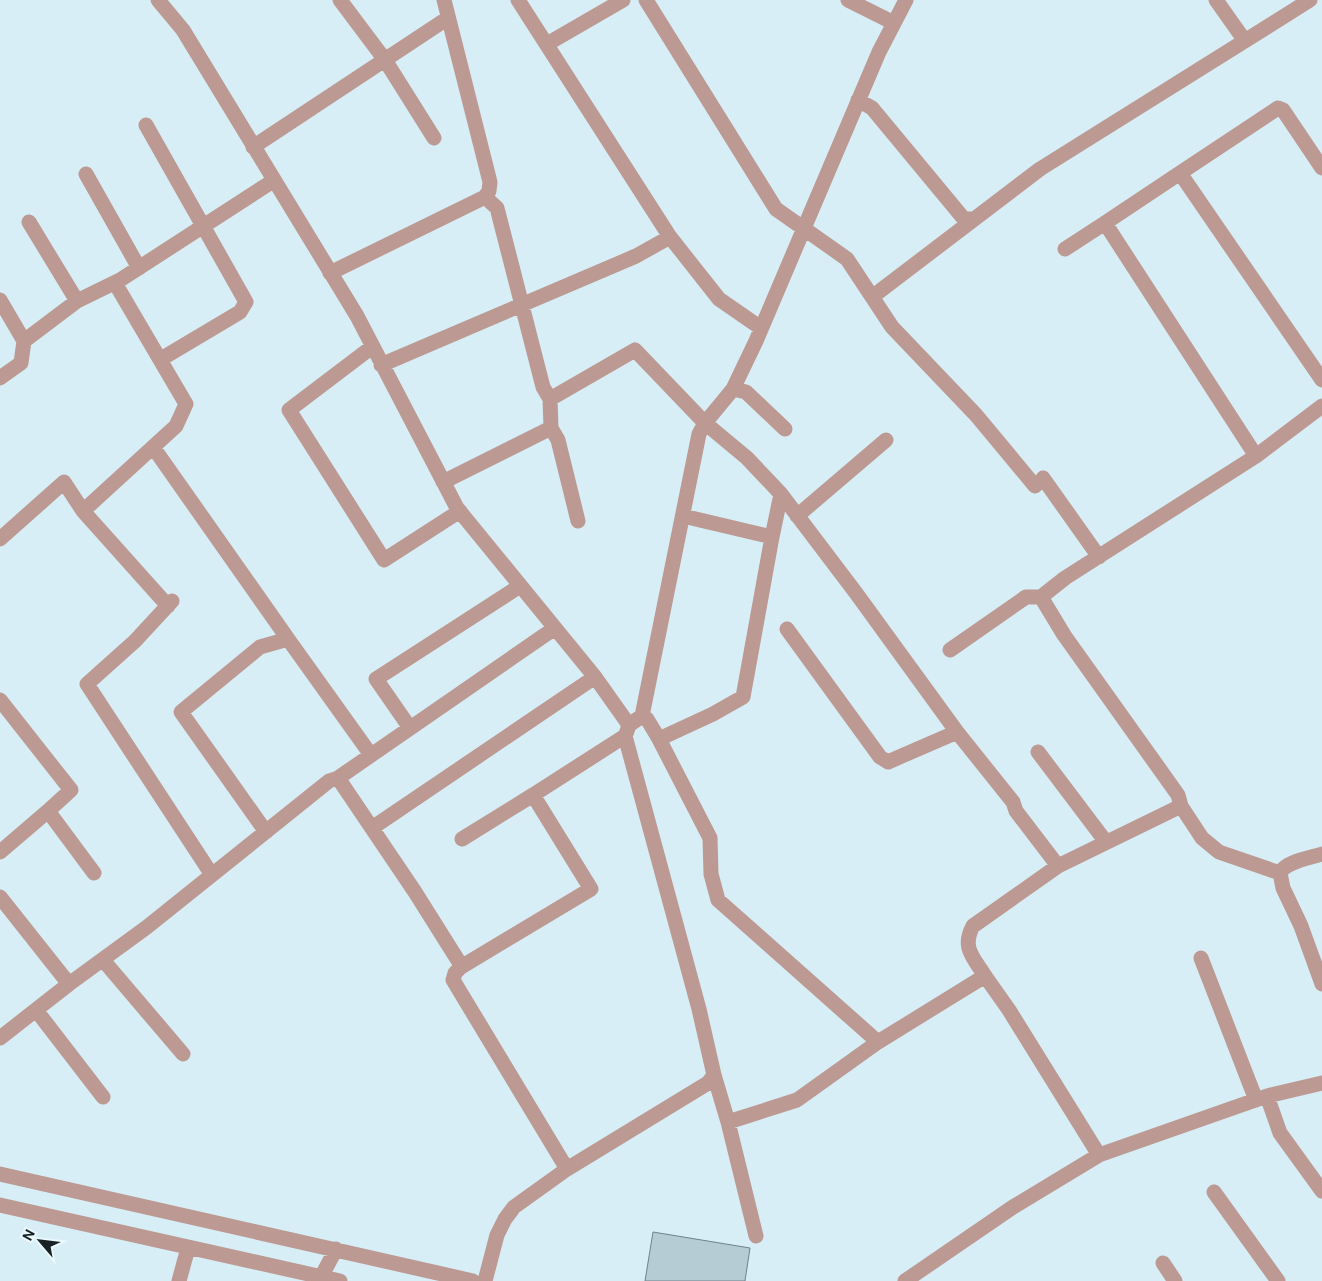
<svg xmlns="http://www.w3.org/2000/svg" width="1322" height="1281" font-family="'DM Sans',sans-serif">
<rect width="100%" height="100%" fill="#d7eef6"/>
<path fill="#b6ccd4" stroke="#6e838b" d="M653 1232 750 1248 745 1281H645Z"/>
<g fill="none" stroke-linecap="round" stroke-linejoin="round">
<path stroke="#bc9992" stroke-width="15" d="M158 0 183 30 357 316 457 508 595 677
M340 0 385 60 434 138
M518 0 670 237 719 299 761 328
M646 0 776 209 847 259 892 327 976 415 1035 486
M848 0 894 23
M1216 0 1245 41
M547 44 623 0
M858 100 872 108 964 219H974
M146 125 246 302 240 312 161 359
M253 147 448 18
M1180 173 1278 108 1283 110 1322 168
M86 174 139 268
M485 197 497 208 543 387 550 399 551 428 558 440 578 521
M29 222 77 301
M1065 249 1105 223
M330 273 485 197 489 191 490 182 444 0
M115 283 186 404 176 426 83 511 168 606
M872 297 1040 169 1310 0
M0 300 24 341 21 363 0 378
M24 341 77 301 120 280 273 181
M372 347 289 410 384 560 460 511
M381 365 636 256 670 237
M733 389 746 392 785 429
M550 399 635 350 705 423 747 458 781 494 856 593 957 732 1013 802 1016 811 1058 866
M153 447 288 639
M1256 456 1105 223 1180 173 1322 380
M1043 478 1099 557
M443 482 551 428
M797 516 886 440
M772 537 781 494
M0 539 64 482 83 511
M172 601 135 641 87 684 212 875
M787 629 880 757 888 762 957 732
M950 650 1026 597H1041
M0 700 71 790 48 811
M642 716 647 719 659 739 710 838 711 874 718 900 878 1042
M629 725 642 716 699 434 705 423 733 389 756 341 879 52 906 0
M410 728 376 679 520 586
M659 739 713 714 743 697 772 537 683 516
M1038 752 1106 842
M338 778 555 628
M1181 806 1202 838 1219 852 1280 873
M372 828 595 677 629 725 626 734
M266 832 181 712 260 647 288 639 371 755
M462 839 533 795
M0 852 48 811 94 873
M1322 854C1310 858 1286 861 1280 873L1283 888 1301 926 1322 984
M0 897 69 984 0 1038
M1201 958 1256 1100
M103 960 183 1054
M461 967 591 889 533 795 625 736 699 1009 714 1075 708 1083 567 1169 514 1207 505 1219 497 1235 485 1281
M985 976C974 958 961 948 973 926L1058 866 1181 806 1178 795 1064 635 1041 597 1065 578 1256 456 1322 406
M69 984 147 927 329 781 338 778 415 892 459 962 461 967 455 973 453 980 567 1169
M36 1010 103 1097
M714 1075 728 1122 797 1100 878 1042 985 976 1009 1010 1099 1155
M1267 1096 1280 1133 1322 1191
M728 1122 756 1236
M0 1174 473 1281
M1214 1192 1278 1281
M0 1205 340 1281
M1163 1263 1175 1281
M179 1281 188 1248
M319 1281 336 1249
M905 1281 1013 1207 1099 1155 1267 1096 1322 1083"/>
</g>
<g transform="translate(40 1241) rotate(298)" stroke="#ebf9fe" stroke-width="4" paint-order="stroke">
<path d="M0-4L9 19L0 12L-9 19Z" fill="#182124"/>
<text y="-8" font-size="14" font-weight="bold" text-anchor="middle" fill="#182124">N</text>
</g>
</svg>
